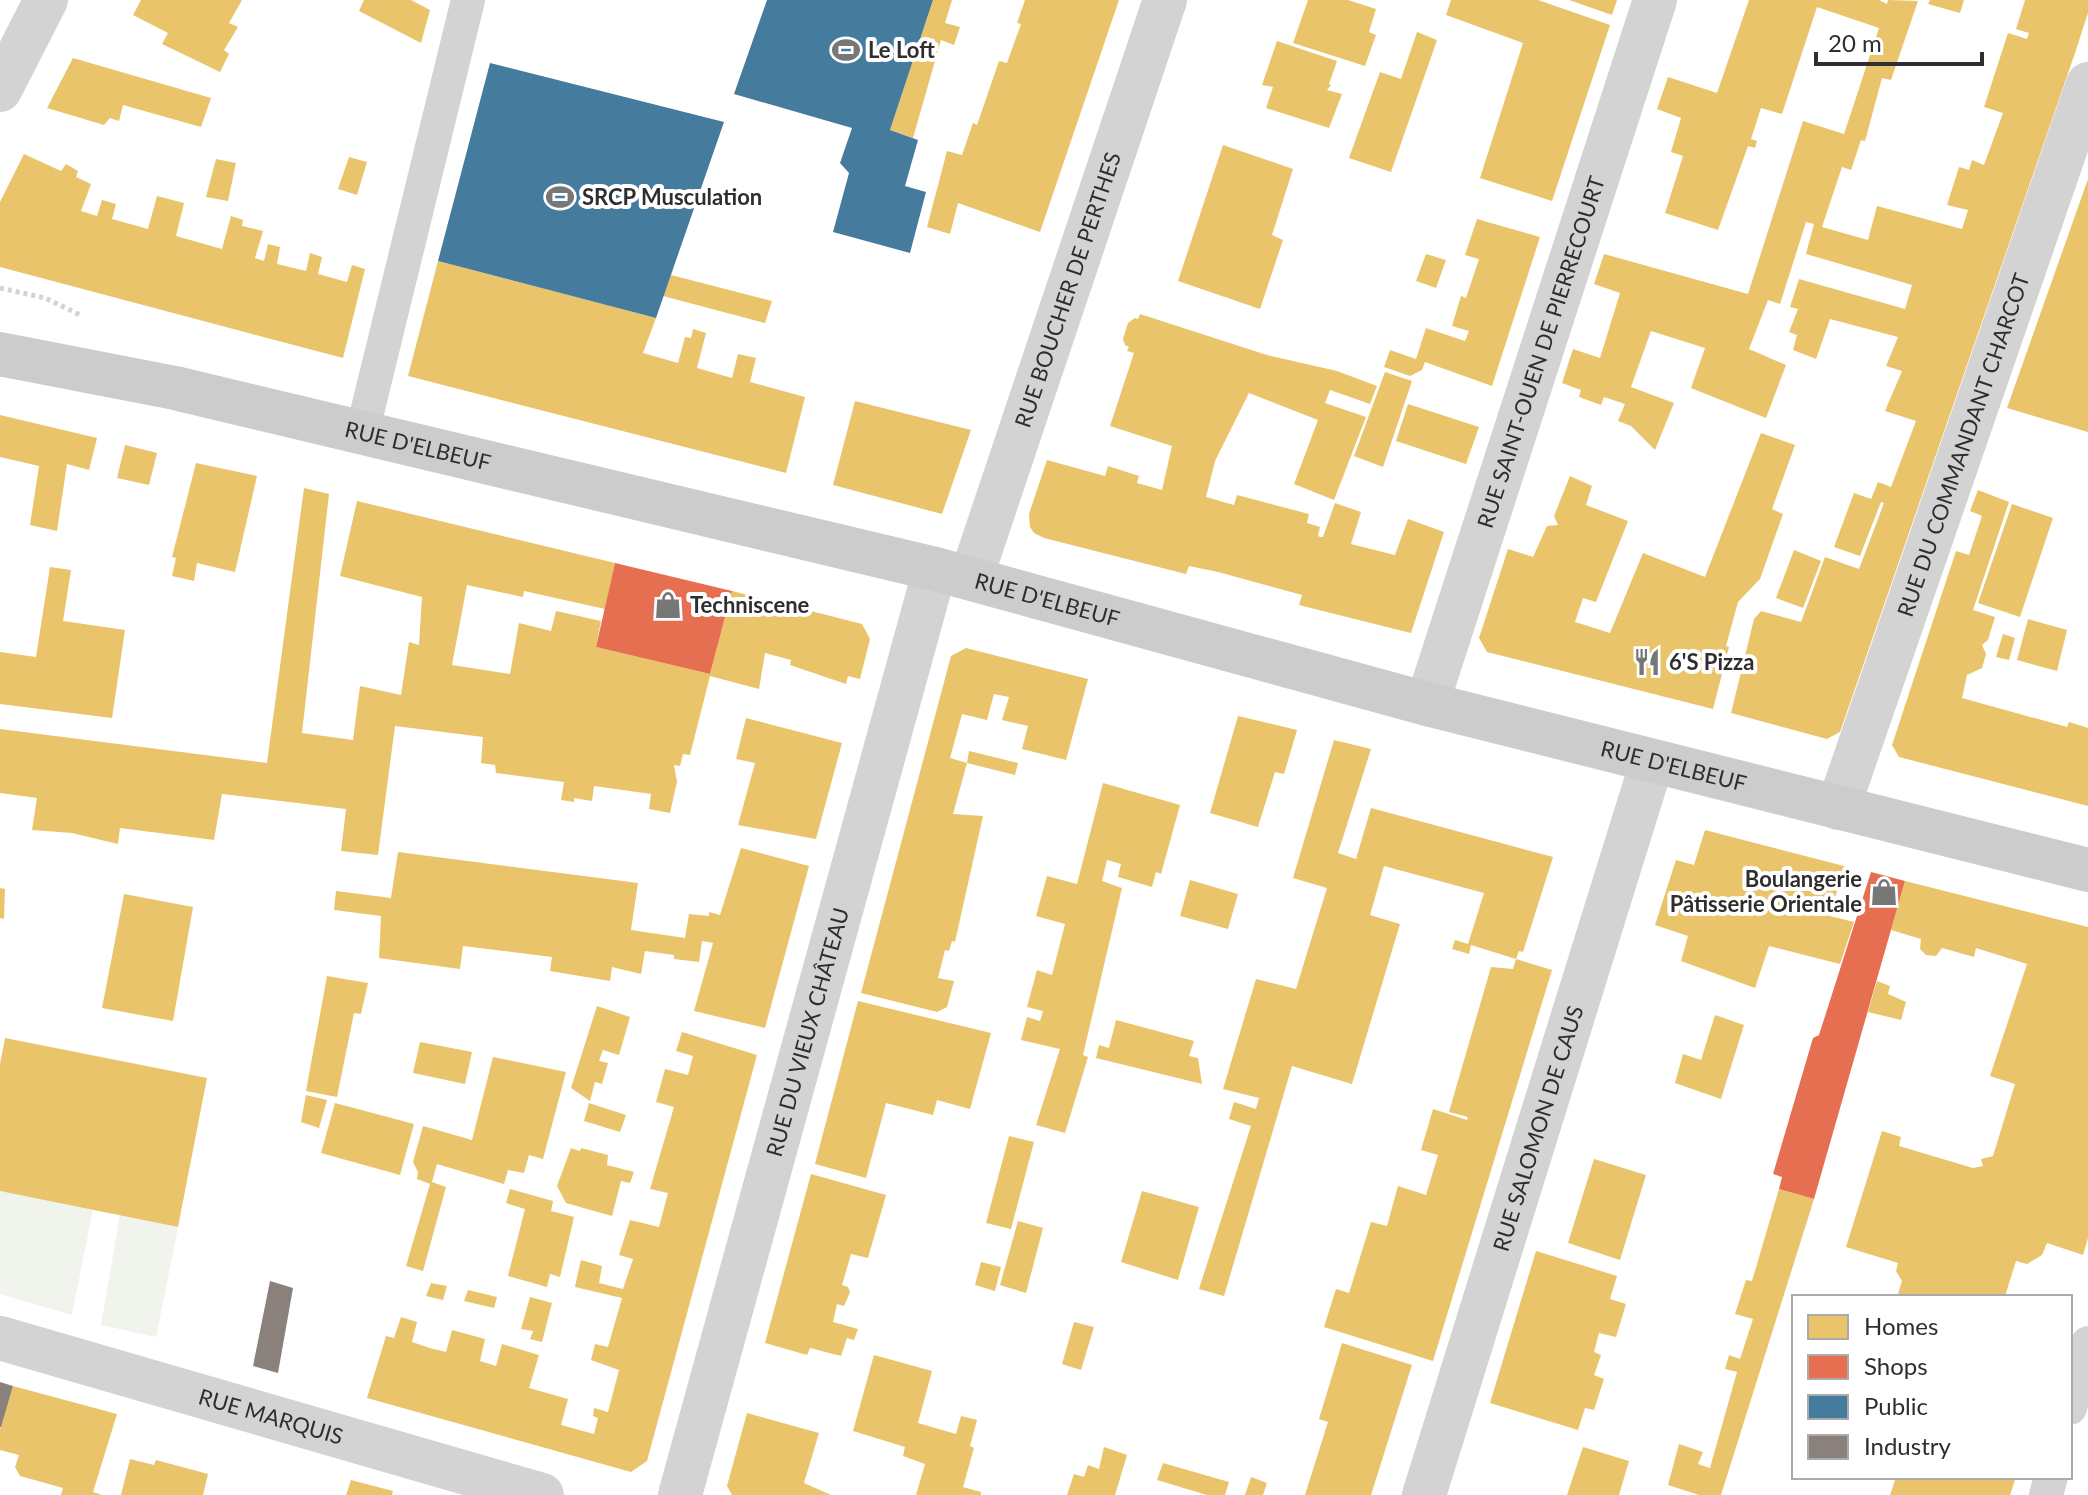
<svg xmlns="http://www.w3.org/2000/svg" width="2088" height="1495" font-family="Lato,sans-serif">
<rect width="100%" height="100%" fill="#fff"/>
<path fill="#f1f4ec" d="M0 1191 93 1209 72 1315 0 1294Z
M120 1215 178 1227 156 1337 101 1325Z"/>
<path fill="#e9c46a" d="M141 0H242L229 23 238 27 224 50 229 54 220 72 162 44 168 33 133 15Z
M364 0H411L430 10 421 43 359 11Z
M933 0H952L945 23 960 27 954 45 941 40 913 138 890 130Z
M1025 0H1119L1040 232 958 203 950 234 927 227 947 151 962 155 973 123 977 125 999 61 1007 63 1021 24 1017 23Z
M1308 0H1348L1376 9 1369 32 1376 35 1365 66 1293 43Z
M1451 0H1538L1610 25 1552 201 1480 178 1523 43 1446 15Z
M1569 0H1617L1612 15Z
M1749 0H1879L1887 4 1888 0 1918 1 1891 80 1882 78 1865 141 1861 140 1851 170 1842 167 1822 227 1868 240 1877 206 1962 229 1968 210 1947 205 1959 167 1969 170 1972 160 1984 165 2003 113 1984 107 2008 33 2027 39 2029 33 2016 29 2025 0H2088V13L2075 53 1840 732 1827 739 1731 713 1754 619 1761 611 1801 622 1825 557 1859 569 1884 503 1881 502 1860 556 1834 547 1854 493 1871 499 1878 482 1891 487 1916 421 1885 411 1902 371 1886 366 1898 337 1830 319 1816 359 1793 350 1797 335 1789 332 1798 309 1790 307 1799 279 1905 309 1912 285 1806 254 1814 224 1806 222 1780 304 1768 300 1749 349 1786 365 1766 418 1691 388 1705 348 1651 331 1631 387 1674 403 1655 450 1631 426 1618 421 1625 404 1604 397 1601 405 1579 397 1581 390 1562 383 1573 349 1600 358 1620 293 1594 284 1604 254 1748 294 1803 121 1844 134 1879 28 1817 7 1782 114 1761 108 1751 139 1757 141 1755 148 1748 146 1718 230 1665 213 1683 156 1671 152 1681 118 1657 109 1668 77 1717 93Z
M1930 0H1964L1960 13 1928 4Z
M1417 32 1437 40 1391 172 1349 158 1380 72 1401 79Z
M1277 41 1337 61 1329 84 1331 85 1327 90 1342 94 1329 128 1266 108 1273 87 1262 85Z
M73 58 211 98 201 127 123 105 119 121 110 118 104 125 47 108Z
M1223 145 1293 169 1272 235 1283 240 1260 309 1178 281Z
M24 154 61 171 66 164 78 171 76 177 91 184 81 211 97 216 102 200 116 204 112 219 148 229 157 196 184 203 176 236 222 249 231 216 243 220 242 226 263 231 255 258 264 261 268 244 280 247 277 264 306 271 310 253 322 257 318 274 347 282 352 265 365 269 343 358 0 267V202Z
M349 157 367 162 357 195 338 189Z
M216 159 236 163 228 201 206 197Z
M2088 179V432L2007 408Z
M1477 219 1540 237 1492 386 1425 362 1422 370 1410 376 1384 367 1390 350 1416 359 1426 328 1465 341 1469 331 1452 326 1461 296 1466 298 1479 259 1465 255Z
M1426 254 1446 260 1436 288 1416 281Z
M438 261 656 318 643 353 678 363 685 337 691 338 693 329 706 333 697 368 732 378 738 354 756 358 750 382 805 397 786 473 408 376Z
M671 275 772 301 765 323 663 296Z
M1140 314 1267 355 1337 371 1377 386 1370 404 1330 390 1325 403 1366 417 1334 500 1294 484 1318 420 1249 393 1215 461 1206 497 1234 505 1237 495 1309 514 1307 523 1320 527 1318 536 1320 537H1323L1335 503 1361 512 1351 544 1395 555 1408 519 1444 532 1411 633 1299 605 1302 595 1218 572 1189 566 1186 574 1044 538 1034 533 1030 527 1029 514 1047 460 1105 476 1108 466 1139 476 1137 483 1162 490 1172 446 1110 426 1134 353 1127 351 1129 347 1125 345 1123 339 1128 323 1135 318 1138 319Z
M1385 372 1412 381 1383 467 1354 456Z
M855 401 971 430 942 514 833 485Z
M1408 404 1479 427 1466 464 1396 441Z
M0 415 97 438 89 470 67 464 57 531 30 525 39 466 0 457Z
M1761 433 1795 445 1772 509 1783 514 1760 579 1738 602 1726 646 1729 647 1713 709 1487 652 1479 638 1508 549 1533 557 1547 526 1558 525 1554 516 1570 476 1592 486 1586 505 1628 521 1596 602 1583 598 1575 622 1610 633 1643 553 1705 577Z
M125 445 157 453 149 485 117 478Z
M196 463 257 476 235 572 197 563 194 581 172 576 176 558 172 557Z
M304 488 329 494 302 733 353 740 360 686 401 695 409 642 419 645 422 597 340 576 357 501 615 563 605 609 524 591 523 597 467 585 452 665 510 674 519 623 551 631 556 611 601 621 596 647 710 674 732 591 862 624 870 639 860 679 848 676 846 684 790 665 791 660 765 653 759 689 710 676 690 755 683 754 680 766 674 765 677 782 670 813 649 809 651 794 594 786 592 801 574 798V802L561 800 564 782 496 773 495 765 481 763 483 737 395 726 378 855 341 851 346 809 222 794 214 840 120 828 118 844 72 833 32 830 37 798 0 793V729L267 763Z
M1978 490 2009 502 1973 610 1995 617 1988 640 1982 645 1986 654 1982 668 1967 675 1962 698 2067 727 2069 722 2088 728V806L1899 757 1892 745 1956 551 1969 555 1982 516 1970 511Z
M2012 504 2053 518 2020 617 1978 603Z
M1794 550 1821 561 1803 608 1776 598Z
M50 567 71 570 63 621 125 630 112 718 0 704V652L36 657Z
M2028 619 2067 630 2057 671 2017 660Z
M2003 634 2015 638 2009 660 1996 657Z
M966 648 1088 679 1066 760 1022 749 1028 726 1002 720 1009 697 994 694 987 720 962 714 950 758 967 763 969 751 1018 763 1015 775 967 763 953 814 983 816 955 942 952 941 949 951 945 950 938 978 954 981 947 1007 937 1012 861 993 951 656Z
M1238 716 1297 730 1284 774 1275 772 1258 827 1210 813Z
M746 718 842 743 816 839 738 825 755 763 736 759Z
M1334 740 1371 749 1338 853 1356 859 1371 808 1553 857 1523 952 1519 951 1516 959 1471 945 1469 954 1452 949 1455 940 1468 944 1484 893 1384 866 1370 915 1400 924 1352 1084 1292 1066 1224 1296 1199 1289 1251 1126 1229 1119 1234 1102 1256 1109 1259 1098 1223 1089 1256 979 1296 989 1327 888 1293 878Z
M1103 783 1180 805 1161 874 1156 872 1152 887 1118 877 1121 864 1107 860 1102 881 1122 888 1083 1055 1088 1057 1065 1133 1036 1125 1060 1049 1021 1040 1027 1017 1040 1021 1043 1011 1027 1007 1037 970 1052 975 1065 924 1036 916 1047 876 1077 884Z
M1705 830 1844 866 1830 916 1854 922 1840 964 1769 946 1755 988 1681 961 1688 936 1655 925 1676 860 1694 865Z
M741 848 809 866 765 1028 694 1011 713 943 702 941 699 962 674 959V955L645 951 641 974 612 967 610 981 550 971 552 957 463 946 460 969 379 958 381 916 334 910 336 891 391 898 398 852 638 883 631 930 685 938 689 914 709 916V912L720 915Z
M1190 880 1238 894 1228 929 1180 916Z
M1905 881 2088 927V1238L2083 1255 2047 1243 2042 1255 2027 1264 2016 1261 2005 1296 1897 1297 1902 1281 1896 1271 1898 1263 1846 1247 1882 1131 1901 1137 1899 1146 1973 1168 1983 1166 1981 1159 1993 1156 2015 1084 1990 1076 2027 964 1976 948 1974 957 1942 948 1936 956 1926 955 1920 949 1921 939 1891 930Z
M0 888 5 889 4 919 0 918Z
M124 894 193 907 173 1021 102 1008Z
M1516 959 1552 970 1433 1361 1324 1327 1336 1289 1349 1293 1371 1222 1387 1226 1398 1186 1426 1195 1438 1155 1421 1150 1433 1109 1467 1120 1468 1117 1449 1112 1491 967 1513 969Z
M327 976 368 983 361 1014 354 1013 337 1097 306 1091Z
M1877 981 1890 986 1888 994 1906 1002 1901 1020 1868 1012Z
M858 1001 991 1033 970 1109 937 1100 933 1115 886 1103 866 1178 815 1164Z
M597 1006 630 1017 619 1055 603 1050 599 1061 608 1063 602 1084 595 1082 590 1101 571 1088Z
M1715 1015 1744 1025 1721 1099 1675 1083 1683 1054 1701 1060Z
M1116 1020 1194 1041 1189 1056 1198 1058 1202 1084 1096 1058 1099 1045 1109 1048Z
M682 1032 757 1055 647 1461 631 1472 367 1398 386 1336 394 1338 401 1317 417 1322 412 1342 430 1348 446 1352 452 1330 485 1339 480 1361 496 1366 502 1344 539 1355 529 1388 568 1399 561 1425 594 1434 598 1418 593 1416 594 1408 608 1412 619 1370 591 1360 595 1344 608 1347 622 1298 575 1287 577 1277 581 1260 602 1266 599 1283 623 1289 633 1259 619 1255 630 1220 659 1227 668 1193 650 1189 674 1107 656 1102 665 1069 688 1075 693 1056 676 1051Z
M5 1038 207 1078 178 1227 0 1191V1064Z
M420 1042 472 1052 465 1084 413 1073Z
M493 1057 566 1072 543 1159 529 1155 524 1173 508 1170 504 1184 437 1164 432 1182 446 1187 423 1271 406 1266 430 1184 417 1179 418 1172 413 1162 423 1126 472 1140Z
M306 1095 327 1100 319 1128 301 1122Z
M335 1103 414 1124 400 1175 321 1153Z
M589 1103 626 1115 620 1132 584 1121Z
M1009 1136 1034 1142 1011 1229 986 1223Z
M571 1148 580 1151 581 1148 608 1155 607 1165 634 1172 630 1183 621 1181 612 1216 566 1203 557 1186Z
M1594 1159 1646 1175 1620 1260 1568 1243Z
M811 1174 886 1195 868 1258 851 1254 842 1285 848 1287 850 1292 844 1306 837 1304 833 1322 858 1329 854 1340 847 1338 841 1356 810 1348 807 1355 765 1343Z
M510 1189 553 1201 551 1211 574 1217 560 1277 550 1274 547 1287 508 1276 525 1209 506 1203Z
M1779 1189 1814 1199 1721 1495H1699L1668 1485 1679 1444 1703 1452 1698 1464 1710 1468 1737 1372 1725 1369 1729 1355 1740 1359 1753 1319 1735 1314 1746 1280 1752 1281Z
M1142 1191 1199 1207 1178 1280 1121 1262Z
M1018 1221 1043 1228 1026 1293 1000 1285Z
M1536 1251 1617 1276 1610 1299 1626 1304 1616 1337 1599 1333 1594 1352 1601 1355 1594 1375 1604 1379 1594 1410 1585 1408 1578 1430 1490 1403Z
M981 1262 1001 1267 995 1291 975 1285Z
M431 1283 447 1286 443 1300 426 1296Z
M468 1290 497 1297 494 1308 464 1301Z
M530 1297 552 1303 542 1342 530 1339 533 1331 521 1329Z
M1074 1322 1094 1327 1081 1370 1062 1364Z
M1342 1343 1412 1365 1371 1495H1305L1328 1422 1319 1419Z
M874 1355 932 1371 918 1423 956 1434 961 1416 977 1420 970 1446 974 1448 963 1487 981 1492V1495H916L925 1464 903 1456 905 1447 853 1431Z
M13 1386 117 1414 93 1492 102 1495H61L63 1488 20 1476 15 1467 19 1455 0 1450V1429Z
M747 1413 819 1433 804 1483 831 1495H732L727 1486Z
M1104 1447 1127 1455 1115 1495H1067L1074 1474 1084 1477 1088 1465 1099 1469Z
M1583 1447 1629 1461 1619 1495H1567Z
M130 1459 154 1465 156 1460 208 1474 203 1495H121Z
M1163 1463 1229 1482 1225 1495H1207L1157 1480Z
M1251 1477 1267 1483 1263 1495H1245Z
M1896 1477H2016L2010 1495H1890Z
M351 1480 393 1491 392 1495H346Z"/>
<path fill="#e76f51" d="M615 563 732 591 710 674 596 647Z
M1871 872 1905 881 1814 1199 1779 1189 1782 1177 1773 1174 1813 1038 1819 1035Z"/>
<path fill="#457b9d" d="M767 0H933L890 130 918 140 905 186 926 192 910 253 833 232 849 173 840 163 852 128 734 94Z
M490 63 724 122 656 318 438 261Z"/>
<path fill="#8a817c" d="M270 1281 293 1288 278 1373 253 1366Z
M0 1382 13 1386 1 1427H0Z"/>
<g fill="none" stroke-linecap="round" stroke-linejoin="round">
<path stroke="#d3d3d3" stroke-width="5" stroke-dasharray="4 4" stroke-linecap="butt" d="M0 288 45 298 80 315"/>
<path stroke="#d3d3d3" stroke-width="34" d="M362 433 468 0
M2070 1408 2088 1343
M2046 1495 2051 1477"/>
<path stroke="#d3d3d3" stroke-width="44" id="s1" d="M1838 808 2088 84"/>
<g stroke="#d3d3d3" stroke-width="44">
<path id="s2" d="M971 578 1165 0"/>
<path id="s3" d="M1427 704 1655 0"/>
<path id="s4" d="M0 1338 542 1495"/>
<path id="s5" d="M680 1495 935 569"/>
<path id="s6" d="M1424 1495 1652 762"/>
</g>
<path stroke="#d3d3d3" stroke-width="44" d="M0 90 46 0"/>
<path stroke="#ccc" stroke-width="44" id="s7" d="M0 354 175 388 935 569 1427 704 2088 870"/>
</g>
<defs>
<g id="stadium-bare" transform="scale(2.16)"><path d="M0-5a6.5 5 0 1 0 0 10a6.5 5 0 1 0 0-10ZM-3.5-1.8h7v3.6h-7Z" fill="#777" stroke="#fff" stroke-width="2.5" paint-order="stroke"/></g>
<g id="shop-bare" transform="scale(2.16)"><path d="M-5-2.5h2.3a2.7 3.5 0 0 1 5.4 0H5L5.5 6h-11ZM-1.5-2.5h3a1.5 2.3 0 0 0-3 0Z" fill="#777" stroke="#fff" stroke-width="2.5" paint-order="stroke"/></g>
<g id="restaurant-bare" transform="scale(2.16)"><path d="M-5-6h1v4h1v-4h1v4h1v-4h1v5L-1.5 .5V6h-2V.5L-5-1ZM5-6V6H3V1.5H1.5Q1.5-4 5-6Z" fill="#777" stroke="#fff" stroke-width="2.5" paint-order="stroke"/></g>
</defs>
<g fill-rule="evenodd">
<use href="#stadium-bare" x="846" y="50"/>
<use href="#stadium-bare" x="560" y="197"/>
<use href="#shop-bare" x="668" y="605"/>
<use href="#restaurant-bare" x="1647" y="662"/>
<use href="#shop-bare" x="1884" y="892"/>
</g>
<g text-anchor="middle" stroke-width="8" stroke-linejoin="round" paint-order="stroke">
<g font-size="22" font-weight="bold" fill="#2e2e2e" stroke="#fff" text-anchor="start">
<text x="868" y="58">Le Loft</text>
<text x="582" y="205">SRCP Musculation</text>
<text x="690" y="613">Techniscene</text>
<text x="1669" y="670">6'S Pizza</text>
<text x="1862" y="887" text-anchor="end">Boulangerie<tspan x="1862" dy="25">Pâtisserie Orientale</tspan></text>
</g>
<g font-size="22" fill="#2e2e2e" stroke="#fff">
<text dy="8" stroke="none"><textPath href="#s2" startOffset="304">RUE BOUCHER DE PERTHES</textPath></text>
<text dy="8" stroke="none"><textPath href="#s3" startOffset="370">RUE SAINT-OUEN DE PIERRECOURT</textPath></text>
<text dy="8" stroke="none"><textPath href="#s1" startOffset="384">RUE DU COMMANDANT CHARCOT</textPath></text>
<text dy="8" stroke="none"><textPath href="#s7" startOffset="428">RUE D'ELBEUF</textPath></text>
<text dy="8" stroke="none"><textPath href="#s7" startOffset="1076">RUE D'ELBEUF</textPath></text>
<text dy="8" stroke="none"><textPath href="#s7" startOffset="1724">RUE D'ELBEUF</textPath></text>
<text dy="8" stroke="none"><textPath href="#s5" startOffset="480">RUE DU VIEUX CHÂTEAU</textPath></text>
<text dy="8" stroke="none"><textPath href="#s6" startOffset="384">RUE SALOMON DE CAUS</textPath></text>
<text dy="8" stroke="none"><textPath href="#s4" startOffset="282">RUE MARQUIS</textPath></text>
</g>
</g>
<rect x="1792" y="1295" width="280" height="184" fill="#ffffff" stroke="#ababab" stroke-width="2"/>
<rect x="1808" y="1315" width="40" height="24" fill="#e9c46a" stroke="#ababab" stroke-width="2"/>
<text x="1864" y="1335" font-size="24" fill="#2e2e2e">Homes</text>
<rect x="1808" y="1355" width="40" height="24" fill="#e76f51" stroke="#ababab" stroke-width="2"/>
<text x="1864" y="1375" font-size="24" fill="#2e2e2e">Shops</text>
<rect x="1808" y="1395" width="40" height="24" fill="#457b9d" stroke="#ababab" stroke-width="2"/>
<text x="1864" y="1415" font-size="24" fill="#2e2e2e">Public</text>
<rect x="1808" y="1435" width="40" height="24" fill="#8a817c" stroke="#ababab" stroke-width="2"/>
<text x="1864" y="1455" font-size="24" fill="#2e2e2e">Industry</text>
<path d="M1816 52v12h166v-12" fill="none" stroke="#2e2e2e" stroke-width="4"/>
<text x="1828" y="52" font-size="24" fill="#2e2e2e" stroke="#ffffff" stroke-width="6" paint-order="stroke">20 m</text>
</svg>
